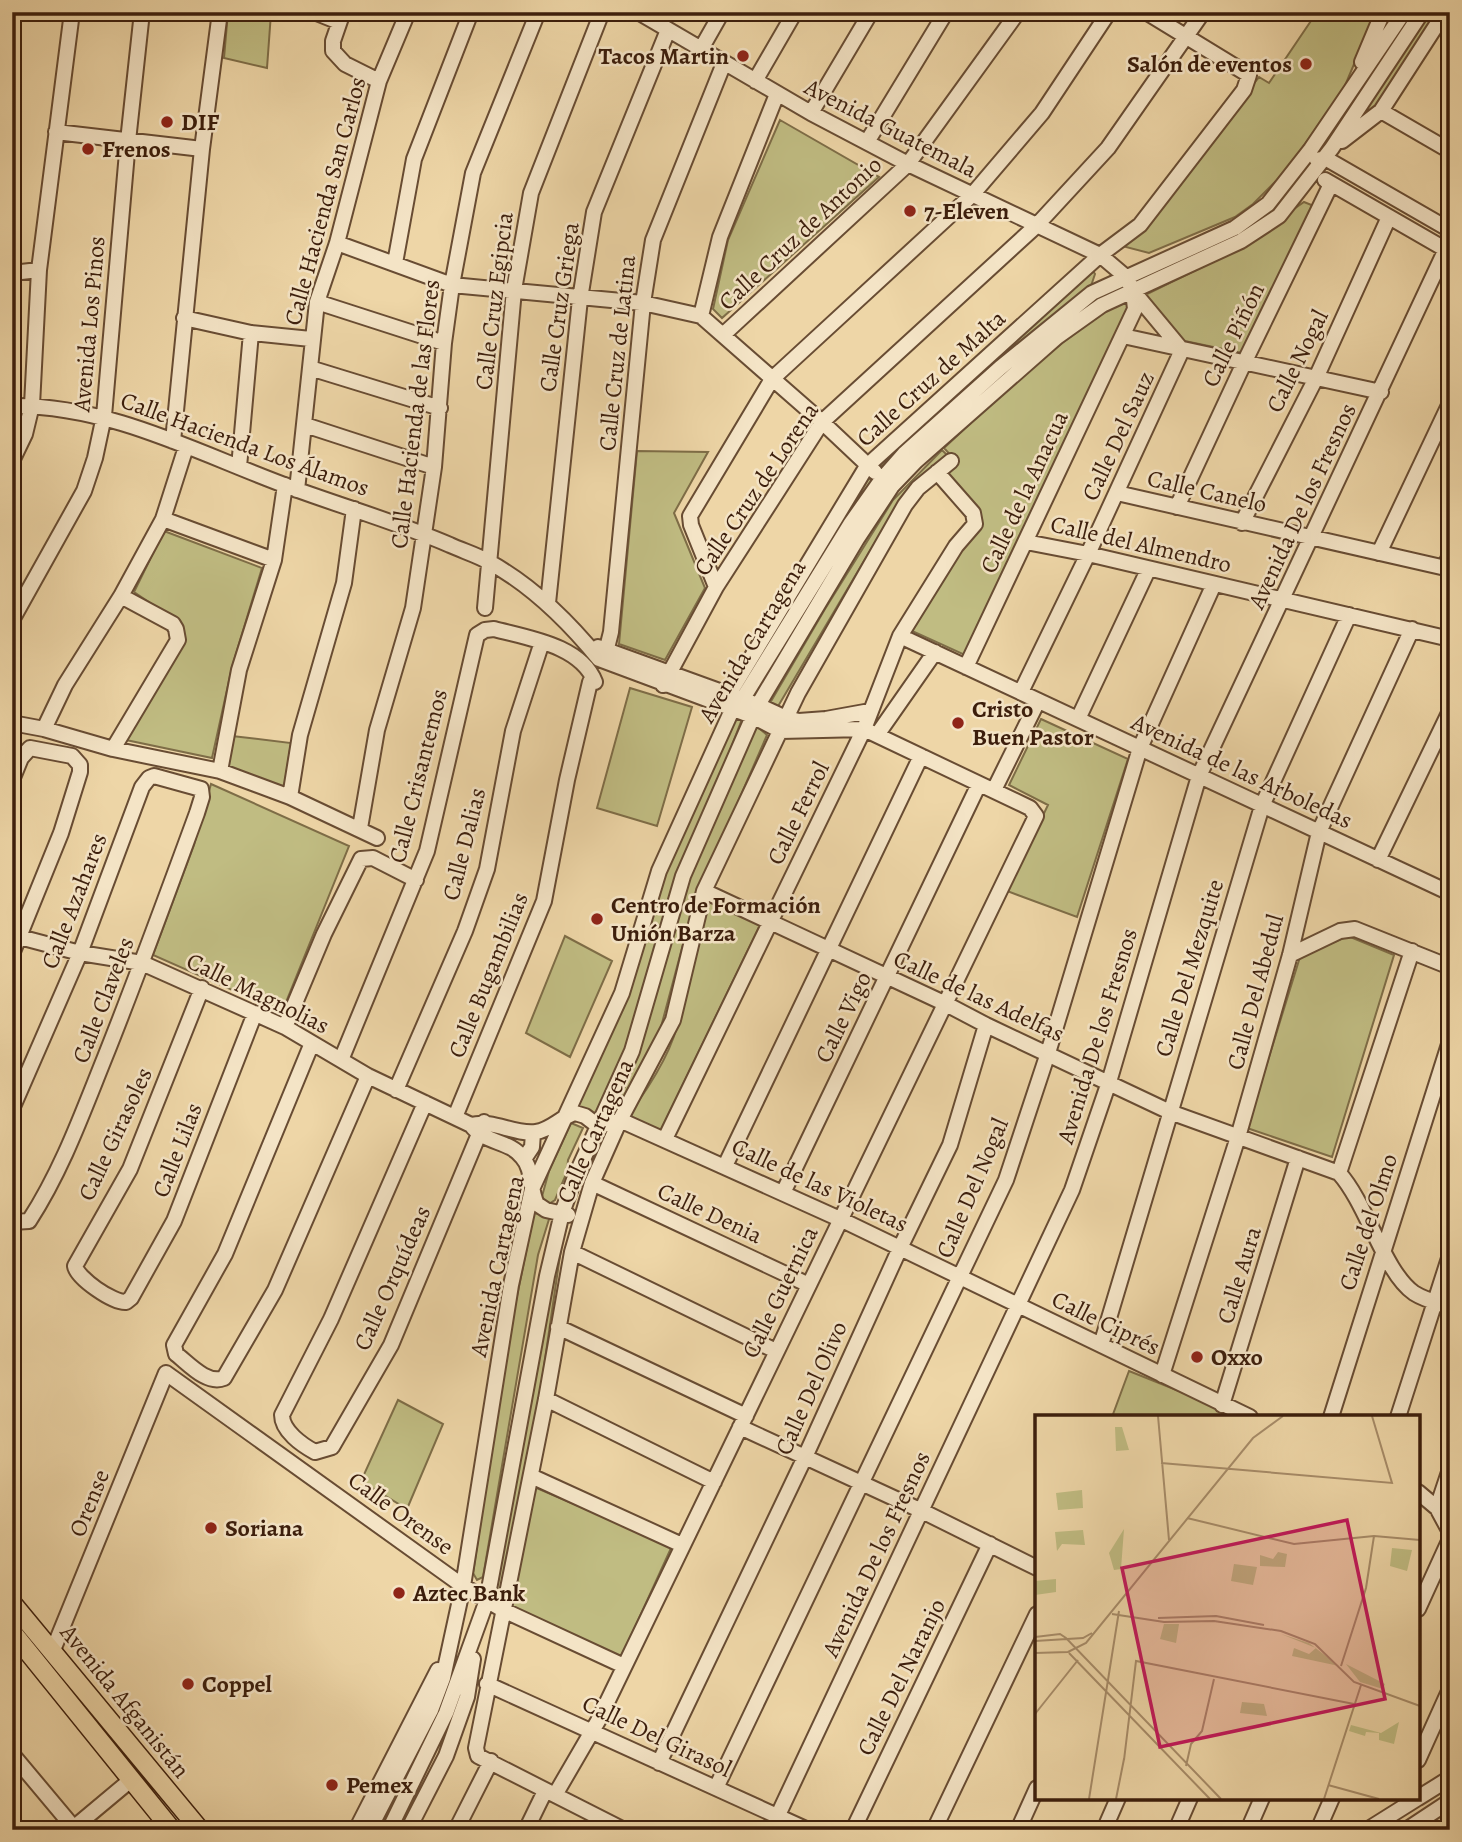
<svg xmlns="http://www.w3.org/2000/svg" width="1462" height="1842" font-family="Alegreya,serif">
<rect width="100%" height="100%" fill="#eed6a7"/>
<filter id="stains"><feTurbulence type="fractalNoise" baseFrequency=".00286" numOctaves="4"/><feColorMatrix values="0 0 0 0 .2 0 0 0 0 .09 0 0 0 0 .02 0 0 0 .5 -.17"/></filter>
<radialGradient id="worn" r=".72"><stop offset=".6" stop-color="#630" stop-opacity="0"/><stop offset="1" stop-color="#630" stop-opacity=".3"/></radialGradient>
<path fill="#c0bc82" stroke="#7e6d47" stroke-width="2" d="M228 12 271 13 267 68 224 58Z
M1317 12H1376L1344 88 1287 170 1253 204 1235 217 1149 253 1122 246 1259 77 1269 83Z
M1427 12H1442L1377 109 1347 134Z
M780 120 879 177 722 318 713 309 728 240Z
M1304 202 1314 206 1242 353 1180 340 1143 296 1229 254Z
M1093 271 1095 274 1091 286 990 369 882 466 876 461Z
M1123 301 1129 306 967 656 912 631 958 552 982 520 945 471 957 462 944 448C1001 395 1056 341 1123 301Z
M942 450 947 455 913 486 896 507 777 708 770 703 825 609 893 500Z
M637 451 708 452 674 513 705 588 665 660 619 644Z
M868 476 872 482 739 696 733 693Z
M164 531 262 568 232 667 212 758 126 740 183 643 162 611 134 592Z
M630 688 692 707 657 826 597 808Z
M737 715 742 719 713 795 670 895 628 1045 597 1111 590 1116 577 1107V1100L665 872Z
M1041 719 1128 759 1077 917 1007 891 1048 805 1009 785Z
M754 724 767 735 694 903 657 1042 619 1110 610 1106 687 879Z
M232 736 291 743 284 788 225 766Z
M211 784 349 846 282 1012 153 955 194 845Z
M710 901 760 925 660 1132 627 1117C648 1089 677 1045 680 1010L704 914Z
M565 936 612 961 570 1057 526 1033Z
M1348 936 1394 955 1332 1157 1247 1128 1300 957Z
M571 1123 583 1128 568 1160 567 1172 555 1200 547 1205 541 1200 549 1171Z
M534 1213 550 1216 538 1255 483 1577 477 1580 473 1573 507 1345Z
M561 1221 567 1226 562 1242 540 1394 500 1601 493 1598Z
M1129 1371 1224 1409 1221 1417H1112Z
M398 1400 443 1424 407 1509 361 1481Z
M532 1486 672 1546 620 1660 505 1609Z"/>
<g fill="none" stroke-linecap="round" stroke-linejoin="round">
<g stroke="#684c33" stroke-width="18">
<path id="minor" d="M314 12 339 22
M343 12 333 41V51L345 64 379 81
M638 12 811 113 908 164 1100 255 1126 277 1133 291 1182 350 1088 554 1021 692
M701 49 722 12
M1362 62 1383 12
M755 81 795 12
M1381 111 1450 151
M811 113 871 12
M56 132 202 149
M1342 141 1381 111 1445 12
M867 142 946 12
M1317 160 1325 158 1450 230
M1325 180 1450 252
M337 243 452 285 643 303 701 316 822 422 875 472
M395 263 414 159 471 12
M12 273 39 270
M317 302 444 343
M701 316 720 237 777 94
M184 318 251 333 311 339
M724 334 908 164 1018 12
M1123 336 1381 392
M310 368 440 408
M12 406C113 405 203 456 295 489 347 508 399 523 450 545 463 551 477 555 489 562 533 586 568 621 599 659L752 716 781 731 864 729 1030 808 1036 816 598 1721 555 1795
M305 425 434 467
M173 441 202 149 220 12
M12 461 25 434 32 405 39 270 72 12
M239 467 251 333
M297 490 317 302 337 243 379 81 408 12
M1117 493 1450 569
M1177 507 1244 363 1331 184
M163 519 274 560
M1242 523 1316 378 1389 217
M1026 542 1088 554 1450 639
M1379 553 1450 403
M1444 568 1450 555
M716 587 691 525 690 516 772 379 972 195 1042 113 1109 12
M548 603 580 299 594 212 668 30
M485 608 514 290 531 193 602 12
M12 620 84 491 95 458 104 416 128 141 142 12
M900 636 1450 893
M598 647 758 705 786 718 799 721 826 719 870 711
M599 659 608 644 611 632 643 303 653 240 724 63
M966 667 1135 309 1133 291
M663 685 716 587 822 422 1036 226 1108 148 1203 12
M728 696 867 466 1100 255 1140 225 1244 90 1249 75 1146 12
M1078 719 1148 570
M12 723 44 729 113 749 220 771 290 797 377 838
M44 729 65 685 121 596 163 519 186 447
M877 735 935 652
M113 749 178 640 176 629 173 624 121 596
M220 771 239 670 274 560 285 485
M12 780 21 758 30 748 72 756 80 765V772L61 833 12 954
M994 790 1038 701
M290 797 300 735 344 583 354 509
M360 828 377 730 413 608 434 467 444 343 452 285 473 173 538 12
M1378 860 1450 711
M704 891 946 1004 986 1025 1170 1112 1339 1173C1367 1204 1384 1272 1414 1293 1425 1300 1438 1303 1450 1307
M12 935 80 953 142 963 285 1027 368 1076 471 1125C485 1144 509 1140 522 1157 534 1170 529 1189 537 1204L546 1210 568 1215
M1290 955 1340 931 1355 929 1450 967
M202 988 130 1169 75 1266C77 1278 113 1303 126 1302L131 1298 174 1221 255 1013
M285 1027 324 934 361 859 373 858 416 880
M312 1043 225 1254 174 1345 176 1354C189 1364 207 1385 224 1378L275 1290 368 1076
M341 1060 427 851 477 635 485 630 494 629C527 638 581 645 595 682H590L567 780 544 901 455 1117
M396 1090 465 931 487 869 513 731 542 642
M425 1103 331 1319 282 1415C282 1431 302 1445 315 1452L332 1447 391 1345 484 1122
M12 1109 80 953 142 787 149 778 154 776 201 789 202 797 197 813C167 895 137 977 105 1057 82 1114 62 1170 29 1221L12 1222
M471 1125C494 1119 513 1135 536 1132 551 1130 561 1117 575 1113L585 1116 598 1126 620 1120 842 1220 1250 1417
M665 1139 864 729 900 636 956 546 975 524 973 513 937 472
M524 1159 532 1147 533 1133
M725 1166 921 756
M1339 1173 1412 951
M592 1183 809 1285
M783 1193 979 784
M572 1252 776 1351
M558 1327 746 1416
M1101 1345 1262 806 1349 615
M1162 1375 1238 1137 1290 955 1319 832 1412 629
M546 1399 714 1482
M1222 1405 1298 1158
M1331 1417 1450 1041
M1398 1417 1450 1255
M740 1427 922 1511 1037 1568
M531 1476 682 1545
M1418 1492 1437 1508 1450 1532
M1437 1508 1450 1469
M1418 1609 1450 1539
M53 1650 166 1373 463 1586 503 1610 624 1666
M487 1684 808 1830
M12 1754 74 1828
M1418 1760 1450 1689
M659 1763 805 1457 900 1248 950 1145 986 1025
M716 1788 1006 1180 1048 1053 1140 748 1214 584
M1418 1798 1450 1778
M71 1830 132 1779
M356 1830 438 1670
M369 1830 431 1710 443 1678 463 1586 511 1285 532 1189 622 993 659 871 732 710 742 700 851 523 882 479 904 454 1000 368 1092 293 1235 228 1268 204 1311 149 1404 12
M389 1830 446 1713 487 1600 547 1276 562 1213 575 1177 632 1051 683 876 758 705 857 539 892 486 916 461 1057 337 1102 305 1241 241 1279 216 1332 148 1422 12
M408 1830 446 1756 467 1697 473 1659
M456 1830 491 1761
M526 1830 545 1791
M624 1830 478 1756 476 1748 546 1399 572 1252 592 1183 620 1120 673 1020 704 891 798 693 905 505 918 488 951 461
M771 1830 1072 1190 1109 1082 1199 776 1446 249
M853 1830 990 1544
M934 1830 1037 1614
M1018 1830 1037 1788
M1104 1830 1118 1798
M1176 1830 1190 1798
M1248 1830 1262 1798
M1318 1830 1332 1798
M1367 1830 1418 1798
M1406 1830 1450 1801"/>
</g>
<g stroke="#3c1e0c" stroke-width="21">
<path id="major" d="M12 1603 200 1830
M12 1632 172 1830"/>
</g>
<use href="#minor" stroke="#f4e4c6" stroke-width="14"/>
<use href="#major" stroke="#eed6a7" stroke-width="18"/>
</g>
<g fill="#8f2418" stroke="#f4e4c6" stroke-width="2.5">
<circle cx="743" cy="56" r="7"/>
<circle cx="1306" cy="64" r="7"/>
<circle cx="167" cy="122" r="7"/>
<circle cx="88" cy="149" r="7"/>
<circle cx="910" cy="211" r="7"/>
<circle cx="958" cy="723" r="7"/>
<circle cx="597" cy="919" r="7"/>
<circle cx="1197" cy="1357" r="7"/>
<circle cx="211" cy="1528" r="7"/>
<circle cx="399" cy="1593" r="7"/>
<circle cx="188" cy="1684" r="7"/>
<circle cx="332" cy="1785" r="7"/>
</g>
<g text-anchor="middle" stroke-width="5" stroke-linejoin="round" paint-order="stroke">
<g font-size="24" font-weight="bold" fill="#3c1e0c" stroke="#f4e4c6" text-anchor="start">
<text x="729" y="64" text-anchor="end">Tacos Martin</text>
<text x="1292" y="72" text-anchor="end">Salón de eventos</text>
<text x="181" y="130">DIF</text>
<text x="102" y="157">Frenos</text>
<text x="924" y="219">7-Eleven</text>
<text x="972" y="717">Cristo<tspan x="972" dy="28">Buen Pastor</tspan></text>
<text x="611" y="913">Centro de Formación<tspan x="611" dy="28">Unión Barza</tspan></text>
<text x="1211" y="1365">Oxxo</text>
<text x="225" y="1536">Soriana</text>
<text x="413" y="1601">Aztec Bank</text>
<text x="202" y="1692">Coppel</text>
<text x="346" y="1793">Pemex</text>
</g>
<g font-size="24" fill="#3c1e0c" stroke="#f4e4c6">
<text transform="translate(891 128) rotate(27)" y="8">Avenida Guatemala</text>
<text transform="translate(325 201) rotate(-75)" y="8">Calle Hacienda San Carlos</text>
<text transform="translate(800 233) rotate(-43)" y="8">Calle Cruz de Antonio</text>
<text transform="translate(494 301) rotate(-83)" y="8">Calle Cruz Egipcia</text>
<text transform="translate(559 307) rotate(-82)" y="8">Calle Cruz Griega</text>
<text transform="translate(89 324) rotate(-85)" y="8">Avenida Los Pinos</text>
<text transform="translate(1233 335) rotate(-64)" y="8">Calle Piñón</text>
<text transform="translate(617 353) rotate(-84)" y="8">Calle Cruz de Latina</text>
<text transform="translate(1297 361) rotate(-64)" y="8">Calle Nogal</text>
<text transform="translate(931 378) rotate(-42)" y="8">Calle Cruz de Malta</text>
<text transform="translate(415 414) rotate(-83)" y="8">Calle Hacienda de las Flores</text>
<text transform="translate(1118 436) rotate(-65)" y="8">Calle Del Sauz</text>
<text transform="translate(245 444) rotate(20)" y="8">Calle Hacienda Los Álamos</text>
<text transform="translate(756 489) rotate(-56)" y="8">Calle Cruz de Lorena</text>
<text transform="translate(1207 491) rotate(13)" y="8">Calle Canelo</text>
<text transform="translate(1024 492) rotate(-65)" y="8">Calle de la Anacua</text>
<text transform="translate(1302 506) rotate(-65)" y="8">Avenida De los Fresnos</text>
<text transform="translate(1141 544) rotate(13)" y="8">Calle del Almendro</text>
<text transform="translate(752 641) rotate(-59)" y="8">Avenida Cartagena</text>
<text transform="translate(1242 771) rotate(25)" y="8">Avenida de las Arboledas</text>
<text transform="translate(418 776) rotate(-76)" y="8">Calle Crisantemos</text>
<text transform="translate(798 813) rotate(-64)" y="8">Calle Ferrol</text>
<text transform="translate(464 844) rotate(-76)" y="8">Calle Dalias</text>
<text transform="translate(74 901) rotate(-69)" y="8">Calle Azahares</text>
<text transform="translate(1189 968) rotate(-73)" y="8">Calle Del Mezquite</text>
<text transform="translate(488 975) rotate(-68)" y="8">Calle Bugambilias</text>
<text transform="translate(1255 992) rotate(-75)" y="8">Calle Del Abedul</text>
<text transform="translate(258 993) rotate(26)" y="8">Calle Magnolias</text>
<text transform="translate(979 996) rotate(25)" y="8">Calle de las Adelfas</text>
<text transform="translate(103 1000) rotate(-69)" y="8">Calle Claveles</text>
<text transform="translate(843 1017) rotate(-64)" y="8">Calle Vigo</text>
<text transform="translate(1097 1036) rotate(-73)" y="8">Avenida De los Fresnos</text>
<text transform="translate(595 1131) rotate(-66)" y="8">Calle Cartagena</text>
<text transform="translate(115 1134) rotate(-65)" y="8">Calle Girasoles</text>
<text transform="translate(177 1150) rotate(-69)" y="8">Calle Lilas</text>
<text transform="translate(820 1185) rotate(25)" y="8">Calle de las Violetas</text>
<text transform="translate(972 1188) rotate(-67)" y="8">Calle Del Nogal</text>
<text transform="translate(710 1213) rotate(25)" y="8">Calle Denia</text>
<text transform="translate(1368 1222) rotate(-72)" y="8">Calle del Olmo</text>
<text transform="translate(497 1266) rotate(-78)" y="8">Avenida Cartagena</text>
<text transform="translate(1239 1275) rotate(-73)" y="8">Calle Aura</text>
<text transform="translate(392 1278) rotate(-66)" y="8">Calle Orquídeas</text>
<text transform="translate(780 1292) rotate(-64)" y="8">Calle Guernica</text>
<text transform="translate(1106 1323) rotate(26)" y="8">Calle Ciprés</text>
<text transform="translate(811 1388) rotate(-66)" y="8">Calle Del Olivo</text>
<text transform="translate(89 1503) rotate(-68)" y="8">Orense</text>
<text transform="translate(401 1513) rotate(36)" y="8">Calle Orense</text>
<text transform="translate(876 1554) rotate(-65)" y="8">Avenida De los Fresnos</text>
<text transform="translate(901 1677) rotate(-64)" y="8">Calle Del Naranjo</text>
<text transform="translate(125 1701) rotate(51)" y="8">Avenida Afganistán</text>
<text transform="translate(657 1736) rotate(25)" y="8">Calle Del Girasol</text>
</g>
</g>
<g transform="translate(1035 1415)">
<rect width="385" height="385" fill="#eed6a7"/>
<path d="M80 12H87L94 35 81 36ZM47 75 48 93 23 95 21 78ZM89 114 86 154 79 155 74 138ZM48 115 50 130 27 129 22 136 20 117ZM357 133 377 135 372 156 355 151ZM243 137 252 139 250 152 225 151V140L238 144ZM199 149 222 152 218 170 196 166ZM21 164V177L0 180V166ZM129 209H144L141 228 125 224ZM246 219 274 228 304 251 257 241 259 233 274 239 281 233ZM311 249 350 269 348 274 325 267ZM207 287 229 289 232 301 205 298ZM364 307 359 329 344 325V318L331 317 330 321 314 316 316 310 346 318Z" fill="#c0bc82"/>
<path fill="none" stroke="#a78c69" stroke-width="2" d="M123 1 134 125M126 48 357 68 337 1M152 103 259 129 339 121 385 125M77 199 129 207 179 206 246 216 280 229 319 267 385 291M123 203 181 201 229 210M0 222 25 219 31 223 186 384M0 226 48 223 57 218M0 238 33 237 51 228 218 23 248 1M34 238 175 384M306 251 331 173 339 121M0 299 43 245M89 345 101 246 319 289M151 351 156 329 167 316 179 264M293 370 344 384M54 384 84 196M81 384 89 344M289 384 326 270"/>
<path fill="#c2185b" fill-opacity="0.15" stroke="#c2185b" stroke-width="3.5" d="M312 105 350 284 125 332 87 153Z"/>
<rect width="385" height="385" fill="none" stroke="#3c1e0c" stroke-width="3.5"/>
</g>
<rect width="1462" height="1842" fill="none" stroke="#eed6a7" stroke-width="42"/>
<rect x="14" y="14" width="1434" height="1814" fill="none" stroke="#3c1e0c" stroke-width="3.5"/>
<rect x="21" y="21" width="1420" height="1800" fill="none" stroke="#3c1e0c" stroke-width="2"/>
<rect width="100%" height="100%" filter="url(#stains)"/>
<rect width="100%" height="100%" fill="url(#worn)"/>
</svg>
